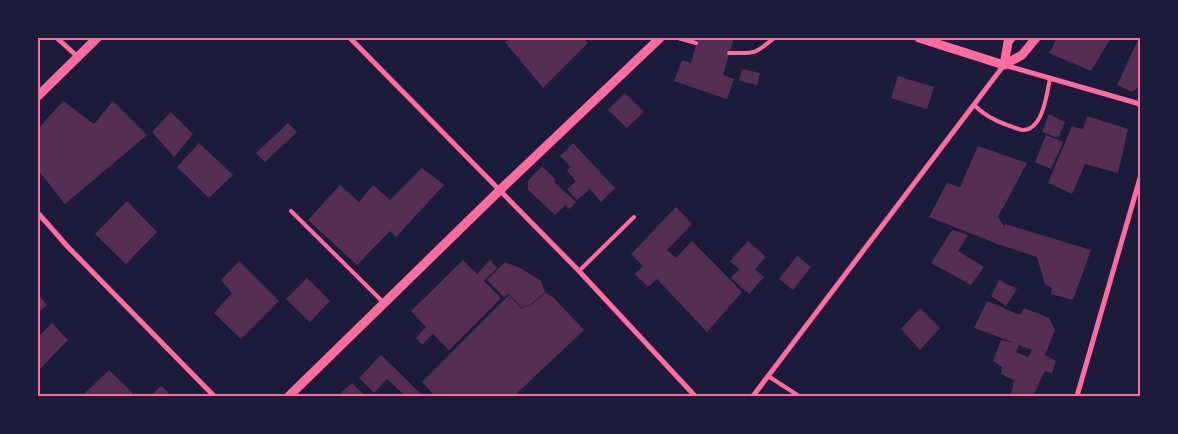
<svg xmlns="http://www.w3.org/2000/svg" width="1178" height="434" font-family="'Nunito Sans',sans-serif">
<rect width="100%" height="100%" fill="#1b1b3a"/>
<path fill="#542f53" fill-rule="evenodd" d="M511 38H582L588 43 543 88 505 42Z
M698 38H734L723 75 734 79 727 99 674 81 682 60 691 63Z
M1057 38H1111L1091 71 1049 53Z
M1139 38H1140V86L1132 92 1117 85Z
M742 69 760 73 757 85 739 81Z
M898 76 934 87 927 109 891 98Z
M625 93 644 112 627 128 608 110Z
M63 101 94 124 113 101 147 135 65 204 38 170V129Z
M171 112 193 134 174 157 152 132Z
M1049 114 1065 122 1058 138 1042 132Z
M1087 116 1128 129 1118 173 1085 164 1072 194 1048 183 1072 126 1083 129Z
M288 123 297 132 265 162 256 153Z
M1046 135 1063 142 1051 169 1035 162Z
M199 143 233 175 209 198 177 167Z
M573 143 615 188 601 202 590 189 577 200 567 189 576 181 567 171 571 167 560 156Z
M978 146 1027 163 998 217 1004 226 1002 233 1005 224 1091 250 1073 300 1051 294 1052 288 1045 284 1037 257 1000 245 929 217 947 183 960 187Z
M542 166 556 180 554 182 576 202 570 209 565 205 555 215 538 199 545 191 538 199 528 190V181Z
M422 168 444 185 396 237 390 231 357 265 308 220 340 185 359 202 373 185 390 200Z
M127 201 157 232 126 264 95 234Z
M676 207 692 224 667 250 676 258 692 241 742 292 707 332 657 279 648 287 635 274 643 266 631 254Z
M952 230 968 235 958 251 984 267 971 285 931 263Z
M748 241 766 257 755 269 764 277 749 294 731 278 739 269 730 261Z
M797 256 811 267 793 290 779 279Z
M463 260 477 274 490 260 497 268 484 281 501 298 449 350 433 334 422 345 416 338 426 327 411 311Z
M239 261 279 301 241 339 214 313 232 293 221 280Z
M505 262 522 269 541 281 545 292 530 305 521 307 508 293 504 297 487 280Z
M307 278 330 301 310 322 286 299Z
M999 280 1017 289 1006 306 991 296Z
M545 293 553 297 584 330 514 396H435L422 382 509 295 521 308 531 305Z
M38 294 47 305 38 313Z
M987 301 1020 315 1024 308 1049 318 1055 330 1045 355 1056 361 1052 373 1045 371 1033 396 1011 395 1014 380 1001 374 1002 367 993 361 1001 340 1015 343 974 328ZM1019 345 1032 350 1028 357 1016 352Z
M920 308 940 328 920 350 901 329Z
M52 323 68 340 38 371V337Z
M381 355 423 396H402L404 395 387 379 374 393 359 378Z
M109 370 133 393 129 396H82Z
M352 383 365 396H337Z
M161 386 169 393 165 396H150Z"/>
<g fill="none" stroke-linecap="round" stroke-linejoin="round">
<path stroke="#ff6b9d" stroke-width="4" d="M678 38 696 43
M729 53C755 53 754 55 774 38
M974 105C984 115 993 120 1007 125 1011 126 1017 129 1022 130 1043 131 1047 93 1050 78
M291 211 384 303
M579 271 634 217
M768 376 799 396"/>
<path stroke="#ff6b9d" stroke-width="5" d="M57 38 78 57
M350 38 579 271 695 396
M38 213 68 247 214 396
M753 396 1004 65 1140 104
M1077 396 1140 178"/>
<path stroke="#ff6b9d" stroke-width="9" d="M919 38 1004 65
M1004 65 1022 55 1036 38
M1004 65 1008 42 1011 38
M38 96 97 38
M289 396 500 190 660 38"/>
</g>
<rect width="1178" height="434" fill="none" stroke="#1b1b3a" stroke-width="78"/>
<rect x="39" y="39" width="1100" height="356" fill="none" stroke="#ff6b9d" stroke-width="2"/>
</svg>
